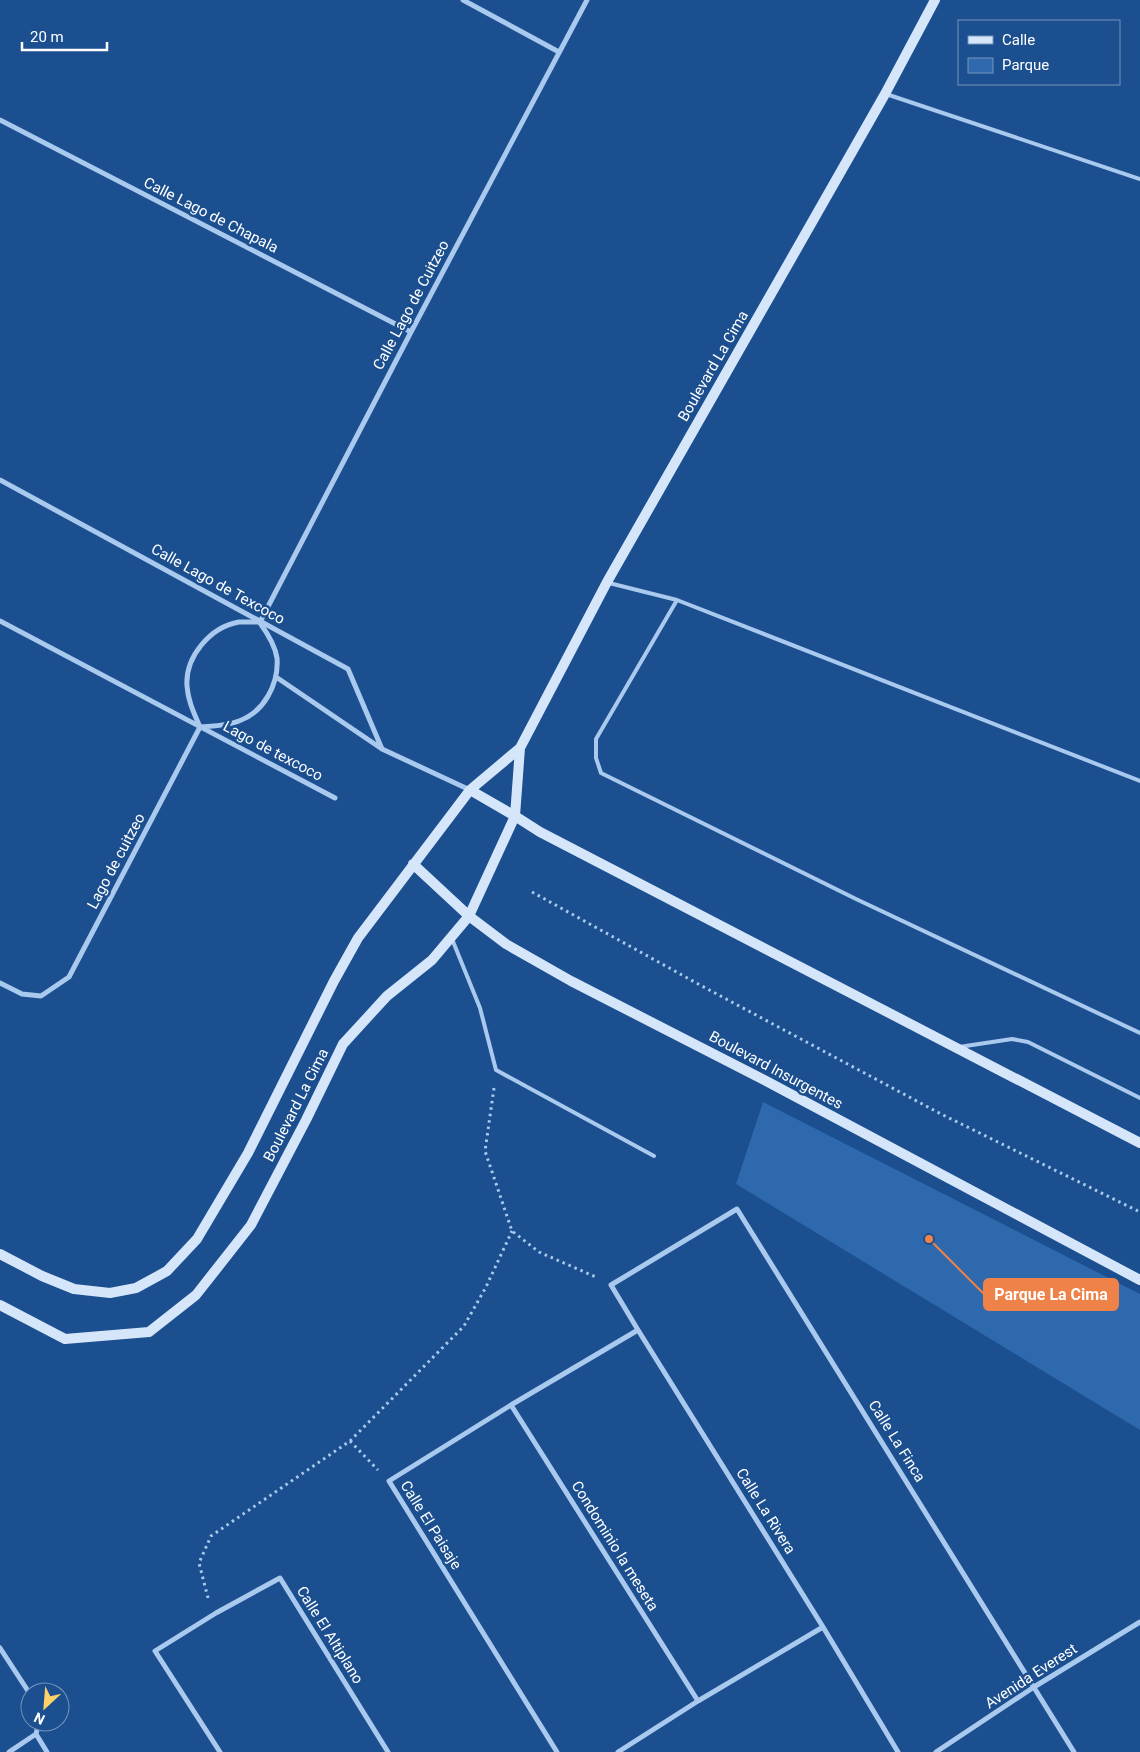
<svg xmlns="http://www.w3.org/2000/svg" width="1140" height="1752" font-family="Roboto,sans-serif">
<rect width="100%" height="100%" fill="#1b4f8f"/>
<path fill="#2e69ad" d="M763 1102 1140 1294V1430L736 1184Z"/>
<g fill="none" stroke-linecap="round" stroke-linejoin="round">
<path stroke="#a9c9ee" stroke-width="3" stroke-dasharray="2.5 4" stroke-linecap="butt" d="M532 892 700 985 941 1114 1140 1212
M494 1088 485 1151 512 1231 539 1252 598 1278
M350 1441 378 1470
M208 1598 199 1563 211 1536 350 1441 464 1326 486 1287 512 1231"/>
<path stroke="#a9c9ee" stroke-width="4" d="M886 94 1140 179
M609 583 677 600 1140 781
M677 600 596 739V758L601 773 856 899 1140 1033
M452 939 480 1008 496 1070 654 1156
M959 1047 1012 1039 1028 1042 1140 1098"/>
<path stroke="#a9c9ee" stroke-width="5" d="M463 0 559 52
M0 120 411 332
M0 480 348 669 382 749
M0 621 335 798
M260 622 411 332 587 0
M276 677 382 749 470 790
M200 727C194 713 188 701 187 686 185 657 210 627 239 622 245 622 252 622 258 622
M201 727C214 726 227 726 239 721 264 712 279 684 277 658 275 645 268 634 260 623
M0 983 22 994 41 996 69 977 200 727
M511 1405 698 1701
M0 1648 30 1694
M36 1734 47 1752
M36 1734 39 1722
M9 1752 36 1734
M220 1752 155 1651 216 1613 280 1578 388 1752
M557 1752 389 1481 511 1405 638 1330
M618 1752 698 1701 823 1627
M898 1752 823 1627 638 1330 611 1285 737 1209 1074 1752
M936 1752 1034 1687 1140 1622"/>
<path stroke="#d6e6fa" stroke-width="10" d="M470 790 515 816 540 832 1140 1143
M413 864 469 916 506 944 571 981 768 1082 1140 1280
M0 1254 42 1276 74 1289 110 1293 136 1288 167 1271 197 1239 248 1153 334 981 358 938 470 790 520 748 607 582 885 94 935 0
M0 1305 65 1339 149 1332 196 1295 251 1225 306 1120 343 1044 387 996 432 960 469 916 515 816 520 748"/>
</g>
<g text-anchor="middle" stroke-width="5" stroke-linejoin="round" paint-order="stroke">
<g font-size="15" fill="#fff" stroke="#1b4f8f">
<text transform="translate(211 215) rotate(27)" y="5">Calle Lago de Chapala</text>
<text transform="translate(411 305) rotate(-62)" y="5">Calle Lago de Cuitzeo</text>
<text transform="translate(713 366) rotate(-60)" y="5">Boulevard La Cima</text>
<text transform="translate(218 584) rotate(29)" y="5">Calle Lago de Texcoco</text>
<text transform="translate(273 751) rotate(28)" y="5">Lago de texcoco</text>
<text transform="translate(116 861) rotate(-62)" y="5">Lago de cuitzeo</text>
<text transform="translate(776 1070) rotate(28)" y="5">Boulevard Insurgentes</text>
<text transform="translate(296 1105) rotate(-63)" y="5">Boulevard La Cima</text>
<text transform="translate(897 1441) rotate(58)" y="5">Calle La Finca</text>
<text transform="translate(766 1511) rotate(58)" y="5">Calle La Rivera</text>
<text transform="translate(431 1525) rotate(58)" y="5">Calle El Paisaje</text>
<text transform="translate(615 1546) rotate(58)" y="5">Condominio la meseta</text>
<text transform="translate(330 1635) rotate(58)" y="5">Calle El Altiplano</text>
<text transform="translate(1031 1676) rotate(-33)" y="5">Avenida Everest</text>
</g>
</g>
<path fill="none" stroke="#ee8249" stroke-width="2" d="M929 1239L984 1294"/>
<circle fill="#ee8249" stroke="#1b4f8f" stroke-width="2" cx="929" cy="1239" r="5"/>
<rect fill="#ee8249" stroke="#ee8249" stroke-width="2" x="984" y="1279" width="134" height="31" rx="5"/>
<g font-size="16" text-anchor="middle" font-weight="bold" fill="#fff">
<text x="1051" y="1300">Parque La Cima</text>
</g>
<rect x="958" y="20" width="162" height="65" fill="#1b4f8f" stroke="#7695bc"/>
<rect x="968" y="36" width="25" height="8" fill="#d6e6fa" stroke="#7695bc"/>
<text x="1002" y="45" font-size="15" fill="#ffffff">Calle</text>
<rect x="968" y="58" width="25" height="15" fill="#2e69ad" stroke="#7695bc"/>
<text x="1002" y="70" font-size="15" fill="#ffffff">Parque</text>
<g transform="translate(45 1707) rotate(206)"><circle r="24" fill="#1b4f8f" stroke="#7695bc"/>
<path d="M0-4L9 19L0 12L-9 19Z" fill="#ffd166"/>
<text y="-8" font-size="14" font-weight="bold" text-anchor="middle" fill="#ffffff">N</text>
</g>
<path d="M22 42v8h85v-8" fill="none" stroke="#ffffff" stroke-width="2.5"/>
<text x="30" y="42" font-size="15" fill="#ffffff" stroke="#1b4f8f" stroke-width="4" paint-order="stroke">20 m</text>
</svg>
